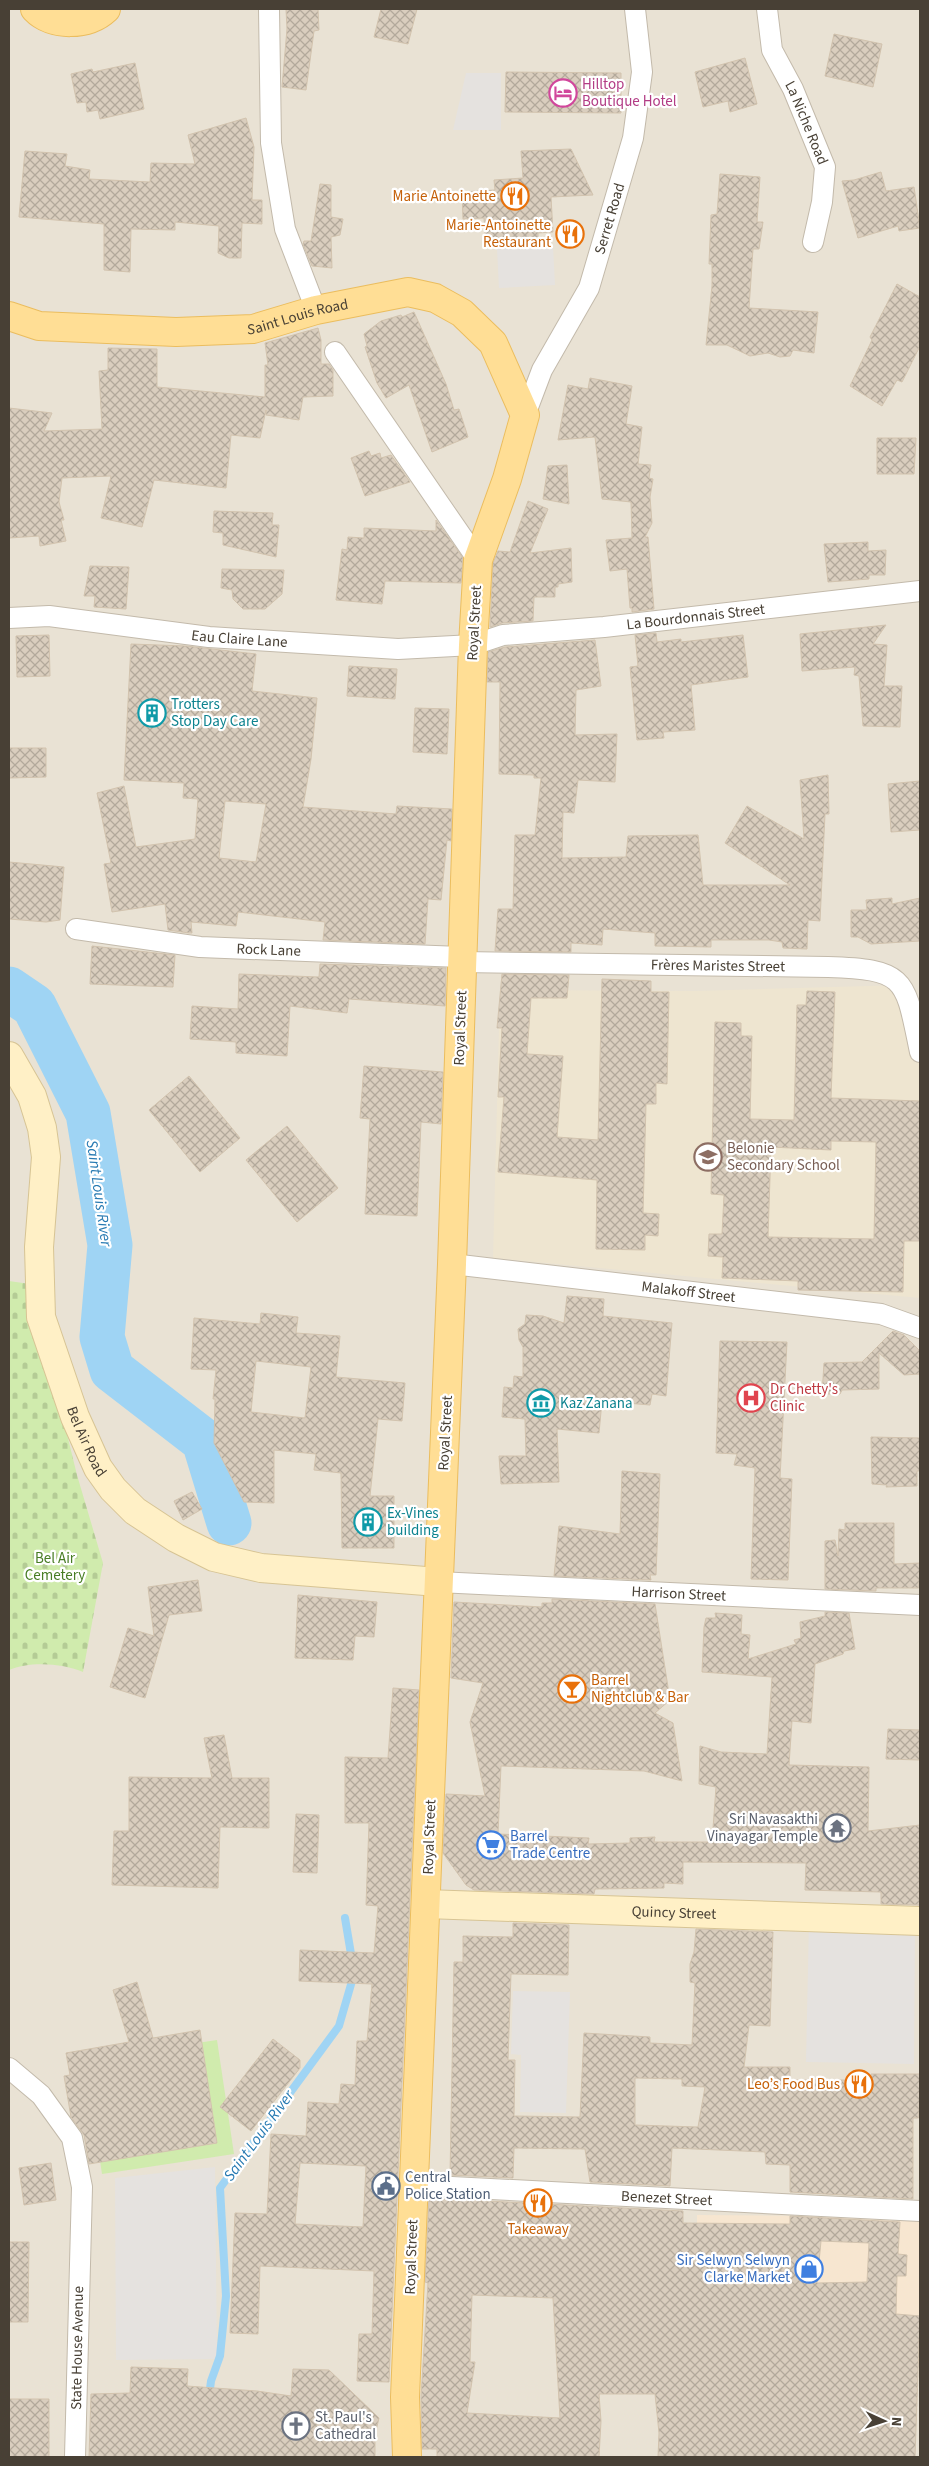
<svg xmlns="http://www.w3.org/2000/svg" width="929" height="2466" font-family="'Source Sans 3',sans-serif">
<defs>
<pattern id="cemetery-stones" width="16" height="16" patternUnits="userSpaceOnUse" patternTransform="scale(1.25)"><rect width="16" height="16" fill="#d0ebad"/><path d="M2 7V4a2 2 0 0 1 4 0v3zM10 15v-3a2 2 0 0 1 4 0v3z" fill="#b4cb95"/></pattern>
<pattern id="building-cross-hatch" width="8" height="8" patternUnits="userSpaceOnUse" patternTransform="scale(1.25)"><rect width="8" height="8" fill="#dacebe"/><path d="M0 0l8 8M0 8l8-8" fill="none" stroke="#b3a99b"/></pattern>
</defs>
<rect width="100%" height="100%" fill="#f4f0e7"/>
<path fill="#e9e2d4" d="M9 9H920V2457H9Z"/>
<path fill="#f7e6d0" d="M697 2215 920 2217V2322L788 2321 696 2398Z"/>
<path fill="#eee5d0" d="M906 985 920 1055V1298L493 1258 500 990 695 991Z"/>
<path fill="url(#cemetery-stones)" d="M9 1281 30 1284 77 1475 103 1563 83 1672C63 1663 29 1661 9 1670Z"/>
<path fill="#d0ebad" d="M217 2040 234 2154 102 2174 85 2060Z"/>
<path fill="#e5e2df" d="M466 73H501V130H453Z
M553 246 555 285 499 288 497 249Z
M809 1920 915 1922 914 2064 806 2062Z
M513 1991 570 1992 566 2113 520 2112 521 2055 511 2054Z
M215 2167 217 2359 116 2360 115 2178Z"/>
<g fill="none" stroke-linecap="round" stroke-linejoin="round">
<path stroke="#9fd4f4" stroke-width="8" d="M345 1918 352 1960
M209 2397 211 2381 220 2356 226 2296 220 2188 339 2026 354 1974"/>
<path stroke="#9fd4f4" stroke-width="45" d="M9 989 34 1006 88 1113 110 1245 102 1337 112 1370 204 1441 229 1523"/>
</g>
<path fill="url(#building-cross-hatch)" stroke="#d2c3ae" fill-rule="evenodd" d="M286 9H318L319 30 314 31 306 90 282 87 287 29Z
M381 9H417L408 44 374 37Z
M834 34 882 44 873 87 825 76Z
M745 58 757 104 730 112 728 101 703 107 695 72Z
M135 63 144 109 100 119 98 110 87 112 86 102 77 103 71 74 92 69 93 72Z
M506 72 621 73V113L505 112Z
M246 118 254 147 252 200H262V224L242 223 241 258H229L218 253 219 226 175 222V230L131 229 130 272 104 270V224L19 217 25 151 67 154 65 166 90 170 89 179 150 182 151 163 195 164 188 135Z
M571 149 593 195 551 197 553 232 538 233V244L486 246 484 218 463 219 462 192 495 190 494 180 523 178 521 151Z
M881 172 886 191 914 187 920 228 899 231 898 226 858 238 842 181 854 180Z
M720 174 760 177 757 222H763L759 249H753L749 308 818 312 814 353 793 350 790 356 780 357 768 353 750 356 727 345H706L712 286V264H709L711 215 717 214Z
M320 184 331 185V217L343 219 340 235 331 237 332 268 312 266 303 244 304 241H311Z
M897 284 920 297V346L902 382 897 380 882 406 850 386 872 340 870 337Z
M414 312 446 384 454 410 459 409 468 437 432 452 409 385 386 398 377 383 365 347 367 346 364 334 381 321 401 315 402 317Z
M318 328 321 340V364H329L333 370V396L303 397 299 420 266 415V410L260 438 231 435 226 488 154 480 142 527 101 518 111 476 62 478 59 502 64 520H61L66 541 40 546 39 536 9 538V408L52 413 44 431 102 429 99 371 108 370V348L157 349V387L265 397V365H268L265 343Z
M590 378 632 386 626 424 642 427 638 464 651 465 649 478 653 479 650 497 652 523 645 537H648L654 609 632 612V608H630L627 569 610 571 606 540 632 538 631 502 602 499 595 437 558 440 568 385 588 389Z
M877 438H916L914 474H877Z
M369 451 371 456 380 453 381 458 391 455 410 482 365 496 351 458Z
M567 465 569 504 543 499 548 466Z
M528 501 548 509 530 553 571 548 572 582 558 584V587H555V597H534L533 621 502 623 490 627 493 563 498 551 510 552Z
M214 511 273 513 272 525H279L276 557 223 545V533L213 532Z
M436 520 463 558 461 583 385 581 382 604 336 600 342 549 347 550 348 537 364 538V528L436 531Z
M868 542V551L886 550 885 575H869V579L828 582 824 544Z
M90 566 129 567 126 609 94 607 95 596H84Z
M222 569 284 570 282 594 265 609H243L233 599 232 590 221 588Z
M886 625 873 644 887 645 884 686H902L900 727 863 726 859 676 854 675 855 667 802 671 800 634Z
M656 633 657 642 681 639V642L743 635 748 677 691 685 695 730 663 732 664 738 637 740 630 667 638 666 635 635Z
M49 635 50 676 17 677 16 636Z
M595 640 601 686 576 690 575 735 617 734 615 782 578 780 574 813 563 812 562 858 626 857 628 836 698 835 703 885H790L725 843 747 806 804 839 800 780 828 775 829 814H825L820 921 808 920 807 949 783 948 782 942 769 940H711V947L655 946V933L603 929 602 945 571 943V952L495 951 498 909H513L515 835H535L541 778H534V775L499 774 500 682H487L488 652 505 647Z
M131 644 186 646 256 654 252 691 317 698 311 759 303 807 396 814 397 806 452 809 451 841 447 840 441 900 428 899 425 944 323 940 325 922 238 912 236 926 191 922 192 933H189L168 930 165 904 112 912 104 864 111 863 97 793 124 786 136 847 195 839 198 799 183 798 184 783 124 780ZM225 801 266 804 256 862 219 858Z
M349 666 397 669 395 699 347 696Z
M415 708 449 709 447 754 413 752Z
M9 748H46V777L9 778Z
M920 781V830L891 832 888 784Z
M9 862 64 867 60 920 46 922 9 919Z
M892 898V904L920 898V941L871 944 858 937H851V910H867L866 900Z
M92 946 175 955 173 987 90 984Z
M320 964 446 968 445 1006 349 999 347 1013 290 1006 287 1056 236 1053V1042L190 1039 192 1006 238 1009 239 974 319 977Z
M502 974 569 975 567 998H531L527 1054 563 1056 557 1137 598 1140 602 979 651 981V992H669L667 1084 656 1083V1104H646L643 1213 659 1214 658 1236 645 1235V1250L596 1249 597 1180 498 1172 504 1097H498L502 1028H497Z
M807 991 835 992 831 1098 920 1101V1241H904L903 1292 798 1290V1281L722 1278 723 1257 708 1256 709 1234H722L724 1195 711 1194 715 1022 741 1023V1036H752L750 1119 794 1120 797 1005H806ZM831 1141 876 1142 874 1239 768 1237 771 1147 831 1150Z
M364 1066 443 1072 441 1124 421 1122 417 1216 365 1214 370 1119 360 1118Z
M189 1076 240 1138 200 1172 149 1110Z
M287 1126 338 1188 297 1222 246 1160Z
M567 1296 604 1299 603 1316 672 1323 666 1396 652 1394 650 1405 602 1401 599 1433 557 1429 559 1482 501 1484 499 1456H526L525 1419 502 1417 504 1387 513 1388 514 1376 523 1377V1347L519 1340 518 1329 525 1324 526 1315 543 1316 564 1323Z
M261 1313 298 1317 296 1333 340 1336 336 1377 405 1383 402 1421 378 1419 370 1496H394V1548H342L341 1473 314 1470 316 1454 274 1450V1503L244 1502 214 1443 215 1399H213L216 1370 191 1369 194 1318 260 1324ZM256 1361 311 1367 305 1418 251 1412Z
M893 1331 904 1335 920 1351V1374L904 1375 879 1353V1389L842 1390 840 1394H822L824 1363 862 1362Z
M720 1341 787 1342 780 1478 792 1479 788 1580 751 1579 755 1468 734 1465 737 1454 716 1453Z
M871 1437 920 1438V1471H917V1486L886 1487 887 1485 872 1484Z
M622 1471 660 1474 656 1575H650L651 1580 554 1576 559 1526 620 1534Z
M192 1492 202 1509 183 1520 174 1501Z
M845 1523H894V1564L920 1563 919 1588H876V1591L825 1589V1541L835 1540 838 1556 839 1529 845 1530Z
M198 1580 202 1611 169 1615 145 1698 110 1687 128 1628 154 1636 148 1587Z
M298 1595 377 1602 374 1637 355 1636 353 1660 295 1658Z
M552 1599 655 1604 670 1700 655 1713 673 1723 682 1781 644 1771 501 1766 498 1834 589 1838 588 1844 630 1843V1838L655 1837 654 1842H712L716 1787 699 1784 700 1746 721 1752 767 1754 772 1677 702 1672 704 1627 706 1618H716L715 1613 742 1615 741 1634 750 1635 748 1659 796 1644 794 1640 801 1638 800 1622 825 1616V1612L849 1613 855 1649 844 1651 843 1654 815 1664 811 1723 792 1721 789 1765 869 1767 868 1831 920 1825V1905L881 1904V1892L805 1890 806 1863 683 1862V1884L664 1883V1888L595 1889 594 1894 474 1890 466 1885 443 1853 446 1794 485 1796 470 1722 483 1683 451 1678 454 1602 542 1607V1603H552Z
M393 1688 419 1690 389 2382 357 2381 359 2334H372L374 2271 260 2266 258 2334 230 2333 235 2213 267 2214 271 2134 306 2136 308 2102 339 2104 341 2084 355 2085 357 2041H367L372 1984 299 1981 300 1950 374 1953 378 1906 366 1905 369 1823H345V1757L388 1758ZM300 2163 366 2166 363 2227 295 2224Z
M888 1729 920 1730V1760L886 1759Z
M224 1735 232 1778H269V1828L220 1827 218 1888 112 1885 114 1831H129V1777L212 1778 204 1738Z
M296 1814 319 1815 317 1873 293 1872Z
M513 1923 569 1925 568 1975 511 1974 508 2060H515L514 2116 580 2117 584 2033 650 2037V2043L692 2045 695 1983 690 1982V1964L694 1952 696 1929 773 1932 770 2026 749 2025 744 2067H790V2080H855L856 2078H871V2074H920L919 2118H913V2199L790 2192V2165L766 2164 765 2152 672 2148 670 2186 590 2182 585 2149 514 2148 513 2178 450 2175 454 1962H463V1936L513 1937ZM635 2078 682 2079V2086L705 2087 698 2127 635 2125Z
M137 1982 153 2038 200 2030 217 2143 89 2164 84 2135 71 2117 64 2076 70 2075 66 2053 129 2042 113 1990Z
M273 2039 300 2060V2068L251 2131 220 2107Z
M51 2163 56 2200 24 2205 19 2168Z
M429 2198 683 2211V2223L790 2224V2216L900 2222 898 2254 907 2255 906 2276H897L896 2314 920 2316 915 2457H658L659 2433 655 2394H599L601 2421 599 2457H437V2449H422L421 2397 428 2283 425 2282ZM821 2241 869 2243 867 2282 817 2283ZM472 2295 553 2298 560 2418 467 2413 475 2362H470Z
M9 2242H29L28 2322H9Z
M131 2367 188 2369 187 2386 257 2391 291 2396 293 2369 329 2370 379 2418 375 2435V2457H89L91 2394 130 2393Z
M9 2399H49V2457H9Z"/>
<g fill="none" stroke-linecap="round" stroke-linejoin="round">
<g stroke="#c3baab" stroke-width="22">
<g id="street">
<path d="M269 9 271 143 285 229 316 310"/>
<path id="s1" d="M767 9 772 50 793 89 825 167 822 202 813 242"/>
<path d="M335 352 478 560"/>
<path id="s2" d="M525 415 542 370 589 288 633 138 642 72 635 9"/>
<path id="s3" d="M9 618 49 616 209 637 398 649 473 645 503 635 604 627 920 591"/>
<path id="s4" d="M76 929 200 947 461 957"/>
<path id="s5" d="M462 962 828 967C908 969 905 980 920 1052"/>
<path id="s6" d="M452 1264 881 1314 920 1328"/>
<path id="s7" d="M438 1582 920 1605"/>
<path d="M9 2068 41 2095 72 2138 82 2187 75 2457"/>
<path id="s8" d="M413 2185 920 2211"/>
</g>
</g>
<g stroke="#d7c494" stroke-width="30">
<g id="secondary">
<path id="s9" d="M9 1056 32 1096 42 1128 46 1157 39 1247 41 1317 75 1417 98 1468 113 1489 135 1511 176 1538 214 1557 261 1568 438 1582"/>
<path id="s10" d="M426 1904 920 1921"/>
</g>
</g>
<g stroke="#ebbd5e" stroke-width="30">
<g id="primary">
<path d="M35 9C52 27 88 26 106 9"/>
<path id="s11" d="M9 316 39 326 176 332 253 329 316 310 408 292 435 298 462 313 493 343 525 415 507 479 478 560 473 645 452 1264 405 2397 407 2457"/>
</g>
</g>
<use href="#street" stroke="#fff" stroke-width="20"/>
<use href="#secondary" stroke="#fff0c6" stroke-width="28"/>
<use href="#primary" stroke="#ffde95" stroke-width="28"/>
</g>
<defs>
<g id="hotel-ring" transform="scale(1.4375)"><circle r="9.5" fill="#fff" stroke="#d1479c" stroke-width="1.5"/><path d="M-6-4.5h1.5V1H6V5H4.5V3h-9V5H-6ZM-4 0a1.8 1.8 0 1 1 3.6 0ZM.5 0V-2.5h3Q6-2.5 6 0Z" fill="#d1479c"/></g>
<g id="restaurant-ring" transform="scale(1.4375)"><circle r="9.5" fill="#fff" stroke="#e8710a" stroke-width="1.5"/><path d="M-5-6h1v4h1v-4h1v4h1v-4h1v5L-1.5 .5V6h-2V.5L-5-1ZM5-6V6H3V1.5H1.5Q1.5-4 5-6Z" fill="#e8710a"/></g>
<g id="building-ring" transform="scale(1.4375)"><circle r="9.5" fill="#fff" stroke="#0f9aa8" stroke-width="1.5"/><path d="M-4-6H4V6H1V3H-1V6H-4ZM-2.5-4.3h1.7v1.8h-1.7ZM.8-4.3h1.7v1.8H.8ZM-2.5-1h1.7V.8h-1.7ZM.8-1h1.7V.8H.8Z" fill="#0f9aa8"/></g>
<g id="school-ring" transform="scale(1.4375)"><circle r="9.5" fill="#fff" stroke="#8d6e63" stroke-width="1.5"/><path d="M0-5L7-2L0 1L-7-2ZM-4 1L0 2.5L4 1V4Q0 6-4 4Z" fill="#8d6e63"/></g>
<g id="hospital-ring" transform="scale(1.4375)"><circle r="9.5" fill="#fff" stroke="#e0444e" stroke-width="1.5"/><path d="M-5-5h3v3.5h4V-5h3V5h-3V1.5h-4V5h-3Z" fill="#e0444e"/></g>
<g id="museum-ring" transform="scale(1.4375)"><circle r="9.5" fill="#fff" stroke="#0f9aa8" stroke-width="1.5"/><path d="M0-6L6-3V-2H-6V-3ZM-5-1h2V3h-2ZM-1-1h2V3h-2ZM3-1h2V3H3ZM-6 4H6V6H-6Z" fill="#0f9aa8"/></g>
<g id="bar-ring" transform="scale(1.4375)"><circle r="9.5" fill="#fff" stroke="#e8710a" stroke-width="1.5"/><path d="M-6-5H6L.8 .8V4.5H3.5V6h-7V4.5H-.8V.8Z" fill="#e8710a"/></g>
<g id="temple-ring" transform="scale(1.4375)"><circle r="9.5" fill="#fff" stroke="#6b7280" stroke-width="1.5"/><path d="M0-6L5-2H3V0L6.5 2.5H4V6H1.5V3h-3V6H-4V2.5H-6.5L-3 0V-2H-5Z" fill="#6b7280"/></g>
<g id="supermarket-ring" transform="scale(1.4375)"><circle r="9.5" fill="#fff" stroke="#3f7fe0" stroke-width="1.5"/><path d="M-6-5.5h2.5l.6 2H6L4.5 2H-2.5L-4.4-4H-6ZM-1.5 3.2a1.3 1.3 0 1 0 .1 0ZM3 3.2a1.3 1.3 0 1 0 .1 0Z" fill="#3f7fe0"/></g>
<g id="civic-ring" transform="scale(1.4375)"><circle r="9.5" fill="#fff" stroke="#5c6f8a" stroke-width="1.5"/><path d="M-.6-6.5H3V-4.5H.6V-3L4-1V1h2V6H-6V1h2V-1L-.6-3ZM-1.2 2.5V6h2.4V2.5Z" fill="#5c6f8a"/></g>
<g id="shop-ring" transform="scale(1.4375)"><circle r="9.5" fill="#fff" stroke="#3f7fe0" stroke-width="1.5"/><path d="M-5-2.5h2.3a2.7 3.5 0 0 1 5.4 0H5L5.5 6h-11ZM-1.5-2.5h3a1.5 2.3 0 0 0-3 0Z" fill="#3f7fe0"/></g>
<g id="church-ring" transform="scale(1.4375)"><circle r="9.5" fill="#fff" stroke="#6b7280" stroke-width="1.5"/><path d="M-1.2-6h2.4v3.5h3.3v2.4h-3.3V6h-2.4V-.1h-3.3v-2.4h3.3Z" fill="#6b7280"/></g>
</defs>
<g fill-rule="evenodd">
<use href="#hotel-ring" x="563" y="93"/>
<use href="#restaurant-ring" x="515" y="196"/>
<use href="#restaurant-ring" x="570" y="234"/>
<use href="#building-ring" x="152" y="713"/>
<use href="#school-ring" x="708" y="1157"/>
<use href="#hospital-ring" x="751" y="1398"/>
<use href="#museum-ring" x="541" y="1403"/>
<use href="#building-ring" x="368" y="1522"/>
<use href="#bar-ring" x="572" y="1689"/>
<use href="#temple-ring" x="837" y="1828"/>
<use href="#supermarket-ring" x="491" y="1845"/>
<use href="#restaurant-ring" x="859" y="2084"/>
<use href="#civic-ring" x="386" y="2186"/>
<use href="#restaurant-ring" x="538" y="2203"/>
<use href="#shop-ring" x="809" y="2269"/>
<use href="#church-ring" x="296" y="2426"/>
</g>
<g text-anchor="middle" stroke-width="4.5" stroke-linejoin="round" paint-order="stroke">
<g font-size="15" fill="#b23c85" stroke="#fff" text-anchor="start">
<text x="582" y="89">Hilltop<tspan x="582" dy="17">Boutique Hotel</tspan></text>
</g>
<g font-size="15" fill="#484035" stroke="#fff">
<text dy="5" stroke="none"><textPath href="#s1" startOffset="122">La Niche Road</textPath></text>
<text dy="5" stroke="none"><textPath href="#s2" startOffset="215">Serret Road</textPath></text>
<text dy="5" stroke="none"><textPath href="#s11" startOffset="292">Saint Louis Road</textPath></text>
<text dy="5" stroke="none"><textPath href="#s3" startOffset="691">La Bourdonnais Street</textPath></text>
<text transform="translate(474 623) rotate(-87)" y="5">Royal Street</text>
<text dy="5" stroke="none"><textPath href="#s3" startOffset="232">Eau Claire Lane</textPath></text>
<text dy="5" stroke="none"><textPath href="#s4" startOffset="194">Rock Lane</textPath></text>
<text dy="5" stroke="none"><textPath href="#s5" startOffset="256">Frères Maristes Street</textPath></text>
<text transform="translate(460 1028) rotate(-88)" y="5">Royal Street</text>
<text dy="5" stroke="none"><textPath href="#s6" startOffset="238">Malakoff Street</textPath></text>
<text transform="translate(445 1433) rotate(-87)" y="5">Royal Street</text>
<text dy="5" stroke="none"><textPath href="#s9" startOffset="402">Bel Air Road</textPath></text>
<text dy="5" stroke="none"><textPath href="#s7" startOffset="241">Harrison Street</textPath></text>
<text transform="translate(429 1837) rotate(-88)" y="5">Royal Street</text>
<text dy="5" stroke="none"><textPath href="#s10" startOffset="248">Quincy Street</textPath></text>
<text dy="5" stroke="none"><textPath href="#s8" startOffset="254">Benezet Street</textPath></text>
<text transform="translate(411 2257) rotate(-88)" y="5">Royal Street</text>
<text transform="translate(77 2348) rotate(-89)" y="5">State House Avenue</text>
</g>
<g font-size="15" fill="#c56008" stroke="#fff" text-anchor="end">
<text x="496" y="201">Marie Antoinette</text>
<text x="551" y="230">Marie-Antoinette<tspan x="551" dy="17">Restaurant</tspan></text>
<text x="591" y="1685" text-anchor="start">Barrel<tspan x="591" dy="17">Nightclub &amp; Bar</tspan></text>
<text x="840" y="2089">Leo’s Food Bus</text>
<text x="538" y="2234" text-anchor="middle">Takeaway</text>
</g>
<g font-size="15" fill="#0d838f" stroke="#fff" text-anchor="start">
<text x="171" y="709">Trotters<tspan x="171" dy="17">Stop Day Care</tspan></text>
<text x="560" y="1408">Kaz Zanana</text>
<text x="387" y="1518">Ex-Vines<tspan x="387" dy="17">building</tspan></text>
</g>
<g font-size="15" fill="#785e54" stroke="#fff" text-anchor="start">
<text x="727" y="1153">Belonie<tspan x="727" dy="17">Secondary School</tspan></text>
</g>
<g font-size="15" fill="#be3a42" stroke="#fff" text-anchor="start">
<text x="770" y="1394">Dr Chetty's<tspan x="770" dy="17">Clinic</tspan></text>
</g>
<g font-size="15" fill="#487d25" stroke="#fff">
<text x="55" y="1563">Bel Air<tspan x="55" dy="17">Cemetery</tspan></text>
</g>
<g font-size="15" fill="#5b616d" stroke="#fff" text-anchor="end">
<text x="818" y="1824">Sri Navasakthi<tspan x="818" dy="17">Vinayagar Temple</tspan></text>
<text x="315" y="2422" text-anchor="start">St. Paul's<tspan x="315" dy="17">Cathedral</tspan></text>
</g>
<g font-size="15" fill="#366cbe" stroke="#fff" text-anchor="start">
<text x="510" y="1841">Barrel<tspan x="510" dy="17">Trade Centre</tspan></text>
<text x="790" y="2265" text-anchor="end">Sir Selwyn Selwyn<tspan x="790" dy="17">Clarke Market</tspan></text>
</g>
<g font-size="15" fill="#4e5e75" stroke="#fff" text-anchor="start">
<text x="405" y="2182">Central<tspan x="405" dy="17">Police Station</tspan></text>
</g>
<g font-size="16" font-style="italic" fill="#277ab2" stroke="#fff">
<text transform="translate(100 1193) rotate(82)" y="6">Saint Louis River</text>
<text transform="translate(258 2135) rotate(-54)" y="6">Saint Louis River</text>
</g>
</g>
<rect width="929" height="2466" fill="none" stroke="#484035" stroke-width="20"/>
<g transform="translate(884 2421) rotate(93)" stroke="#ffffff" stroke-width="4" paint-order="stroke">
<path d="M0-4L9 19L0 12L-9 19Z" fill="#484035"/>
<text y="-8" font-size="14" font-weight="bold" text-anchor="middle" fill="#484035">N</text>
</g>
</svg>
